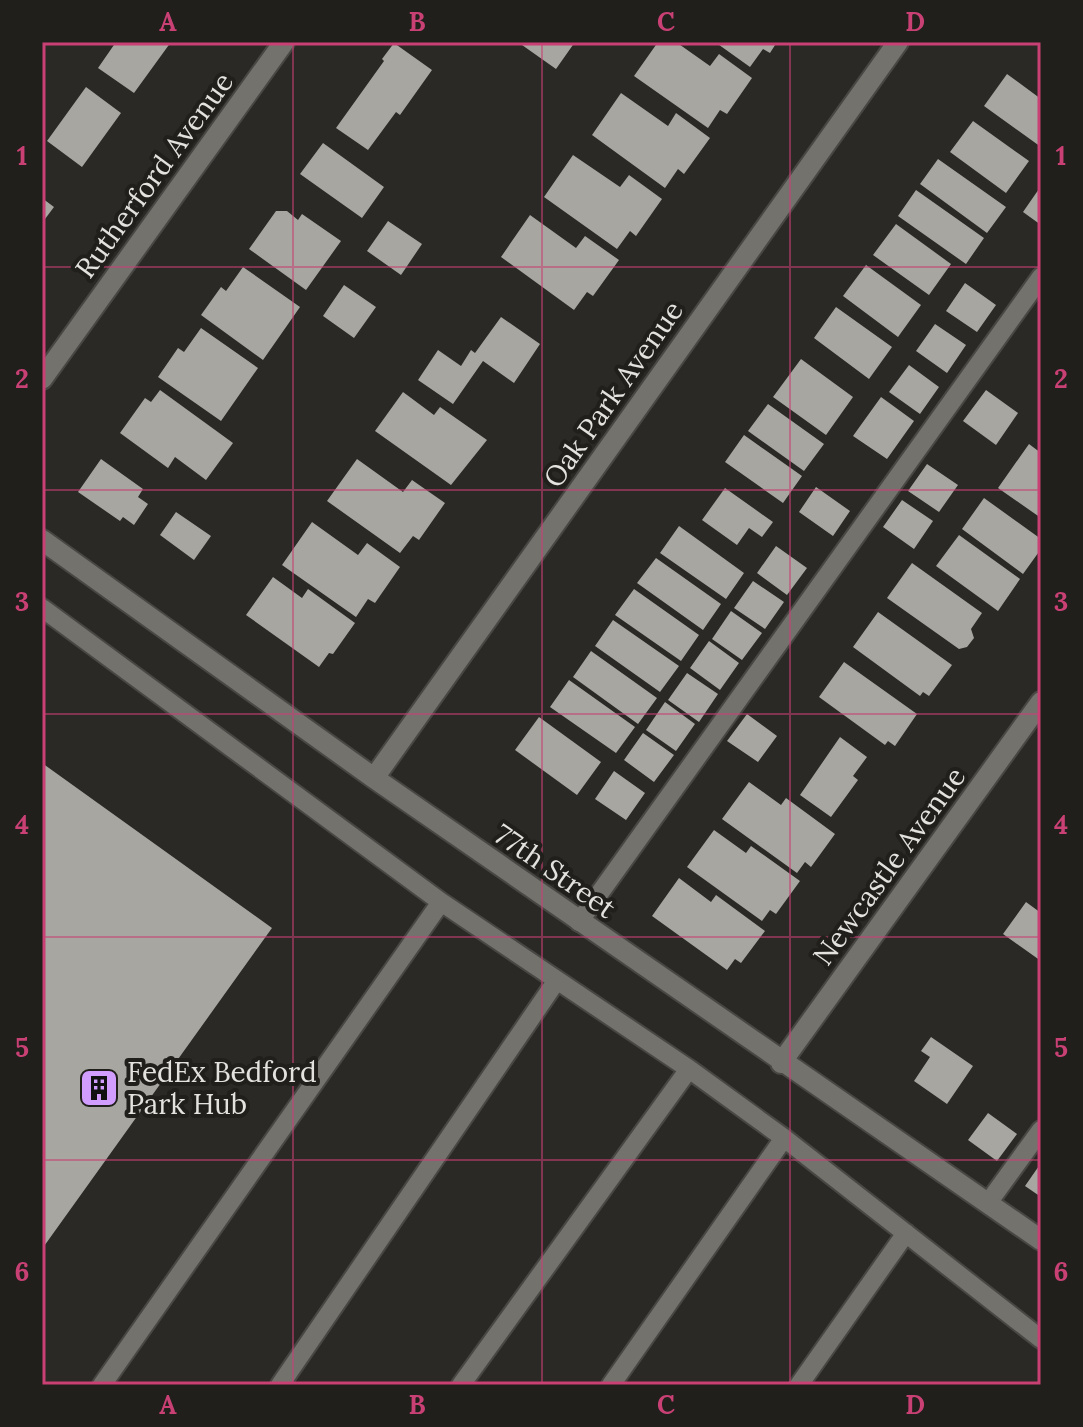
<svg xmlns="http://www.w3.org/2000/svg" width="1083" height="1427" font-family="Lora,serif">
<rect width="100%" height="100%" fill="#2a2925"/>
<path fill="#a7a6a1" d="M116 42H171L134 93 98 68Z
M525 42H575L556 69 522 45Z
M658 42H676L710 66 719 54 752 78 727 114 720 110 708 128 634 76Z
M715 42H777L770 53 763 49 750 67Z
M394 43 432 70 400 115 396 112 368 150 336 128 384 61 382 59Z
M1007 74 1041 99V147L984 106Z
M86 87 121 113 82 167 47 141Z
M621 93 668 126 676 113 710 138 684 174 678 169 665 188 592 135Z
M973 121 1029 161 1006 193 950 152Z
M323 143 384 187 362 218 300 174Z
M573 155 620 187 629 175 662 199 636 236 630 231 617 249 544 197Z
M938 159 1006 207 987 233 920 184Z
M1041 186V225L1023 212Z
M916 190 984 238 966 264 898 216Z
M42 198 54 207 42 223Z
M276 211H287L298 220 302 214 341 241 306 290 249 249Z
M530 215 576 248 585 236 619 260 593 296 587 292 574 310 501 257Z
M388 221 422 244 401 275 367 251Z
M896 224 951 264 929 295 873 255Z
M866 265 921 305 898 337 843 296Z
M243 267 300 307 263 360 201 315 221 287 226 291Z
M965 283 996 305 977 332 946 311Z
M344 285 376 307 354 338 323 316Z
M836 307 892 347 869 379 814 338Z
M501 317 540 344 514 383 483 361 453 404 418 380 438 350 461 366 471 350 475 353Z
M935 324 966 345 947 373 916 351Z
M201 328 258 368 221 421 158 377 178 348 184 352Z
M801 359 853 397 826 435 773 397Z
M909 365 939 387 920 414 889 392Z
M160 390 233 443 206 480 175 457 168 468 120 433 145 398 151 402Z
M986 390 1018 413 996 445 963 421Z
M403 392 434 415 440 407 487 440 451 485 375 431Z
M881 397 914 421 887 459 853 436Z
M768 404 824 444 804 471 748 431Z
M744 435 802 476 783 503 725 462Z
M1029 444 1041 453V518L998 488Z
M101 459 143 489 138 497 148 504 134 525 123 517 120 521 78 492Z
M357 459 403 492 412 480 445 503 419 540 413 536 400 553 327 501Z
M927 464 958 485 939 512 908 491Z
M816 487 850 511 833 536 799 512Z
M725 488 773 522 762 537 749 528 737 545 702 520Z
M984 498 1041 539V549L1023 574 962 529Z
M902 500 933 521 914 549 883 527Z
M176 512 211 536 194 560 160 535Z
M312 522 358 555 367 543 400 567 375 603 368 599 356 617 282 565Z
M679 526 744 573 726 599 660 553Z
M959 535 1020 579 998 611 936 566Z
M776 546 807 568 787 595 757 573Z
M656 558 721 604 703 630 637 583Z
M912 563 982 613 971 629 974 638 967 647 959 649 887 598Z
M273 577 302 598 308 589 355 623 333 654 329 653 319 667 246 615Z
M753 581 784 602 765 629 734 608Z
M634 589 699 635 681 661 615 615Z
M731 611 762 633 742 660 712 639Z
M878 612 952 665 929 696 923 692 920 696 853 647Z
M613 620 679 666 660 692 595 646Z
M709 641 739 663 720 690 690 668Z
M591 651 657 698 638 724 573 677Z
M844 662 917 714 895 746 888 741 885 745 819 697Z
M687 673 718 694 699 722 668 700Z
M569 680 635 727 616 753 550 707Z
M665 702 695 724 676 751 646 730Z
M747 714 777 736 758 762 727 741Z
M539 717 601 762 577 795 515 750Z
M643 733 674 755 654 782 624 760Z
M840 737 867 757 853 776 858 780 831 817 800 795Z
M42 763 272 928 42 1249Z
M614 771 645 793 626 820 595 799Z
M749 782 781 805 786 798 835 834 811 867 805 862 797 873 722 819Z
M714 830 746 853 751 846 800 881 776 914 770 910 762 921 687 867Z
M679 878 711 902 716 895 765 931 741 963 735 959 727 970 652 916Z
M1026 902 1041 913V961L1003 934Z
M931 1037 973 1066 947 1104 914 1081 930 1057 921 1051Z
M988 1113 1017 1134 997 1161 968 1140Z
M1041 1163V1197L1025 1186Z"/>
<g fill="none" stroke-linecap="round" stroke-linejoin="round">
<g stroke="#494744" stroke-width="22">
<path id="service" d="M42 608 441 902 689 1069 784 1138 1041 1339
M579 922 1041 277
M988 1203 1041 1130
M102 1385 441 902
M280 1385 557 980
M461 1385 689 1069
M611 1385 784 1138
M799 1385 906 1233"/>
</g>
<g stroke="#494744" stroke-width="24">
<path id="minor" d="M42 379 284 42
M42 540 374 778 1041 1240
M374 778 898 42
M781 1063 1041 702"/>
</g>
<use href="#service" stroke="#73726d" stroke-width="18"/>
<use href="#minor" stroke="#73726d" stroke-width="20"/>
</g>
<path fill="none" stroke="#c94075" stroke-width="2" stroke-opacity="0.55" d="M293 42V1385M542 42V1385M790 42V1385M42 267H1041M42 490H1041M42 714H1041M42 937H1041M42 1160H1041"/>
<defs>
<g id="building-square" transform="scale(2)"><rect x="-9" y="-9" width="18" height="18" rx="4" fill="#d19dfe" stroke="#201f1b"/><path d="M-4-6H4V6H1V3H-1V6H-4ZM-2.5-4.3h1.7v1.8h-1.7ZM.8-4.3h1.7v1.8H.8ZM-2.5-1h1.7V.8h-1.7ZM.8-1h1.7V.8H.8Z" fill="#111"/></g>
</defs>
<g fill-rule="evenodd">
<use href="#building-square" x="99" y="1088"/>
</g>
<g text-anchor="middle" stroke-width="8" stroke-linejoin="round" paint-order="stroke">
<g font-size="28" fill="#e3e2df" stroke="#201f1b">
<text transform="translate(154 175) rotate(-54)" y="10">Rutherford Avenue</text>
<text transform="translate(613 394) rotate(-55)" y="10">Oak Park Avenue</text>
<text transform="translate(889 866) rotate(-54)" y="10">Newcastle Avenue</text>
<text transform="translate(555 871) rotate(35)" y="10">77th Street</text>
</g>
<g font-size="28" fill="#e3e2df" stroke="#201f1b" text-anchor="start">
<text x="127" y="1082">FedEx Bedford<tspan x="127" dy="32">Park Hub</tspan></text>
</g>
</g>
<rect width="1083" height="1427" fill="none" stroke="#201f1b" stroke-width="88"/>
<rect x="44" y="44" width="995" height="1339" fill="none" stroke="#c94075" stroke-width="3"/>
<g font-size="26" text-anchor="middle" font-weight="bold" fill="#c94075">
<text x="168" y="31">A</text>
<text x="417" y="31">B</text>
<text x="666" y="31">C</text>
<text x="915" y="31">D</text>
<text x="22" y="165">1</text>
<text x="1061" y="165">1</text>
<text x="22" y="388">2</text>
<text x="1061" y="388">2</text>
<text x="22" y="611">3</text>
<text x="1061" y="611">3</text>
<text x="22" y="834">4</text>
<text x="1061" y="834">4</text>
<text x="22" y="1057">5</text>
<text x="1061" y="1057">5</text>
<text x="22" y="1281">6</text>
<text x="1061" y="1281">6</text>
<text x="168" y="1414">A</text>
<text x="417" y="1414">B</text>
<text x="666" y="1414">C</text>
<text x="915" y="1414">D</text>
</g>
</svg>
